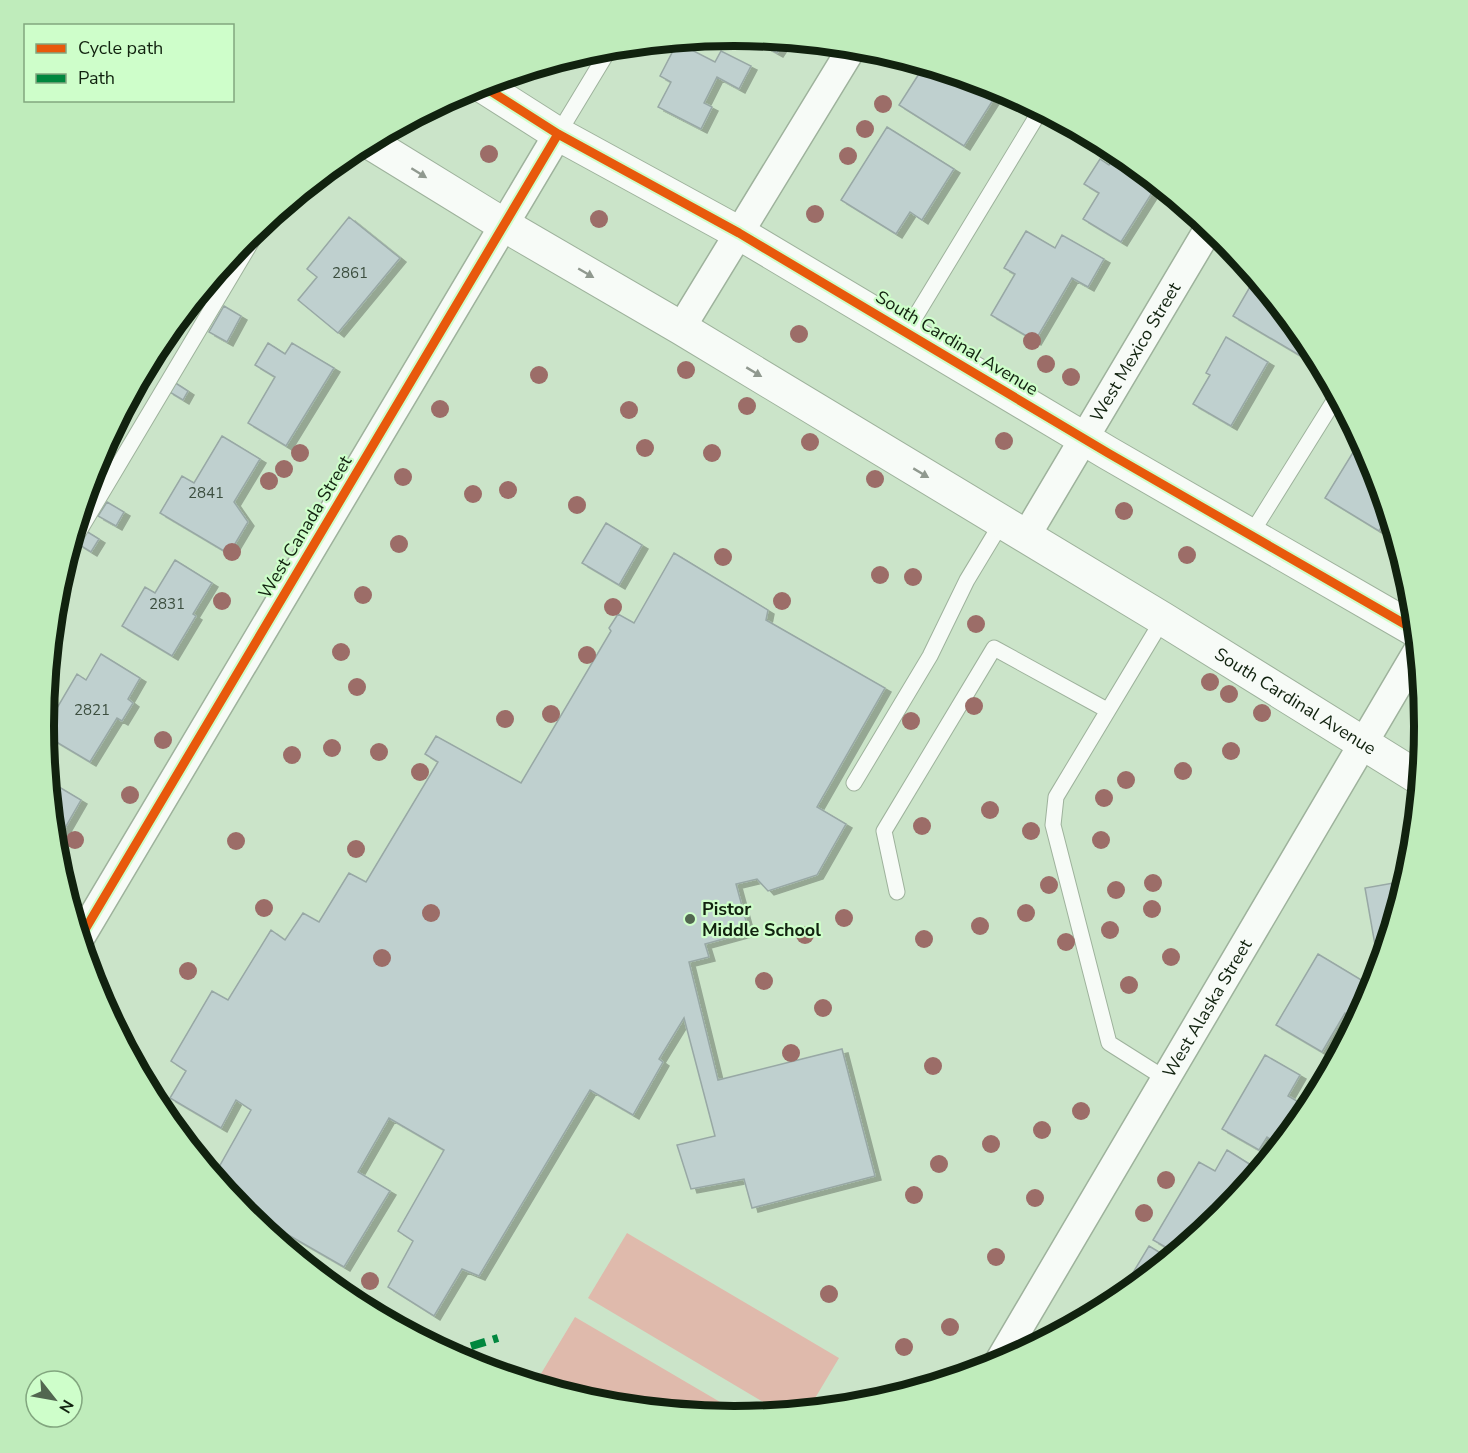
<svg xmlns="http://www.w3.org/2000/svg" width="1468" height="1453" font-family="'Nunito Sans',sans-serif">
<defs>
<filter id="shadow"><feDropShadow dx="6" dy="4" stdDeviation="0" flood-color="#0004"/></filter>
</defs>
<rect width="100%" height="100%" fill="#cbe4c9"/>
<path fill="#dfbaac" d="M627 1233 839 1358 808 1410 780 1412 588 1298Z
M575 1317 744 1416 734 1417 599 1404 547 1388 536 1382Z"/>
<path fill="#bfd0cf" stroke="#98a8a5" stroke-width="1.5" filter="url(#shadow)" d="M750 38 785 41 777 53Z
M676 45 685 50 688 48 715 62 721 51 751 66 739 89 717 77 704 103 712 107 701 129 658 107 671 82 660 76Z
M924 66 1000 89 964 146 899 105Z
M887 127 954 169 922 220 910 212 896 234 841 200Z
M1117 152 1157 185 1121 242 1083 219 1099 193 1084 184 1100 159 1109 165Z
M349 217 400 258 338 333 298 300 317 277 307 269Z
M1026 231 1055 248 1062 235 1104 259 1088 287 1072 278 1035 341 991 315 1015 274 1004 268Z
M1251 285 1269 295 1308 343 1321 368 1233 316Z
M224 306 241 316 227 342 209 332Z
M1226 337 1268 362 1231 426 1193 404 1210 375 1206 373Z
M268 343 285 354 292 343 334 368 286 446 248 423 275 377 255 365Z
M174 382 188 391 183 400 168 391Z
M222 436 260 459 234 502 248 522 229 554 160 513 182 476 194 483Z
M1360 441 1372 463 1388 516 1379 531 1325 498Z
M107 502 124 512 116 526 98 516Z
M606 523 642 545 619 585 582 563Z
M86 531 99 539 91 552 78 544Z
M674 553 768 610 766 620 885 688 817 807 846 824 817 875 768 891 757 879 736 884 749 932 705 944 709 957 689 962 718 1080 842 1049 875 1176 752 1208 744 1179 691 1189 677 1145 715 1136 684 1018 659 1059 663 1062 633 1115 590 1090 479 1276 462 1269 434 1316 388 1287 413 1241 398 1231 444 1150 389 1118 358 1172 390 1191 344 1267 238 1206 214 1176 251 1110 236 1100 221 1128 170 1098 186 1071 171 1061 212 991 228 1000 271 930 285 940 303 913 319 922 349 873 366 882 438 762 425 754 436 736 521 783 611 631 609 628 618 614 634 623Z
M175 560 212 583 193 614 196 616 172 656 122 626 145 587 155 593Z
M101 654 140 678 128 699 133 703 122 721 117 718 90 762 48 737 44 730 77 674 86 680Z
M49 781 81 800 61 835 63 836 56 849Z
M1405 881 1386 943 1375 945 1365 888Z
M1318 954 1373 987 1356 1020 1345 1013 1322 1052 1276 1025Z
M1265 1055 1300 1075 1288 1096 1309 1108 1280 1145 1267 1137 1259 1150 1222 1129Z
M1227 1150 1259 1170 1222 1215 1176 1253 1153 1240 1199 1162 1215 1171Z
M1149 1246 1169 1258 1116 1301Z"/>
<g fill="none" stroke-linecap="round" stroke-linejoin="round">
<g stroke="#9eb29c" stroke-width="17">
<path id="lane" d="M558 134 610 48
M906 332 1040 111
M1251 534 1337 396
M72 543 262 224
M1163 619 1056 797 1053 825 1109 1043 1166 1079
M854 783 930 656 967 580 1002 522
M897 892 884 831 994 648 1107 710"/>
</g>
<g stroke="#9eb29c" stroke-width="31">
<g id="street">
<path d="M681 328 852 48"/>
<path id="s1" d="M1026 536 1209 228"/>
<path d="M80 938 558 134"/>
<path id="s2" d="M997 1365 1417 652"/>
</g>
</g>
<g stroke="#9eb29c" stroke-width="35">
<g id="secondary">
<path d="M481 85 558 134 739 233 1108 453 1415 630"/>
<path id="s3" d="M369 142 504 225 681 328 1163 619 1419 778"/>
</g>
</g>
<use href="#lane" stroke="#f7fbf7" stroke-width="15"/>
<use href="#street" stroke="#f7fbf7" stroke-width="28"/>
<use href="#secondary" stroke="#f7fbf7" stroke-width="33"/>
<path stroke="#00873e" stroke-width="8" stroke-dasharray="15 8" stroke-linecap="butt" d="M449 1353 498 1338"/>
<g stroke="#cefeca" stroke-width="13">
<path id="cycleway" d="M481 85 558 134 739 233 1108 453 1415 630
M80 938 558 134"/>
</g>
<use href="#cycleway" stroke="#e8590c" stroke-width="9"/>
</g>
<g fill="#9c6d68">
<circle cx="883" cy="104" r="9"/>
<circle cx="865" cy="129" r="9"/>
<circle cx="489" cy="154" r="9"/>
<circle cx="848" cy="156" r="9"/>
<circle cx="815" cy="214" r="9"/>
<circle cx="599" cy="219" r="9"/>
<circle cx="799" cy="334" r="9"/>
<circle cx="1032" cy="341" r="9"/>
<circle cx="1046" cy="364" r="9"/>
<circle cx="686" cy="370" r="9"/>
<circle cx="539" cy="375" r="9"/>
<circle cx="1071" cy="377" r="9"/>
<circle cx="747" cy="406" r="9"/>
<circle cx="440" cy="409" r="9"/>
<circle cx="629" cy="410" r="9"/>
<circle cx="1004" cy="441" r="9"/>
<circle cx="810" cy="442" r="9"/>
<circle cx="645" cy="448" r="9"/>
<circle cx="300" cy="453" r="9"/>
<circle cx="712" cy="453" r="9"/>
<circle cx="284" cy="469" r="9"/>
<circle cx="403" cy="477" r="9"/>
<circle cx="875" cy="479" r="9"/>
<circle cx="269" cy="481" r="9"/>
<circle cx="508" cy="490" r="9"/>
<circle cx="473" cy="494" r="9"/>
<circle cx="577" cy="505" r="9"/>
<circle cx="1124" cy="511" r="9"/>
<circle cx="399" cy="544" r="9"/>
<circle cx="232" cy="552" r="9"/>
<circle cx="1187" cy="555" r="9"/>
<circle cx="723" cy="557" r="9"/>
<circle cx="880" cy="575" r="9"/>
<circle cx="913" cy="577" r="9"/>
<circle cx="363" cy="595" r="9"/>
<circle cx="222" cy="601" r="9"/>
<circle cx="782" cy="601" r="9"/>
<circle cx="613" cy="607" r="9"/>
<circle cx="976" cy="624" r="9"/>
<circle cx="341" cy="652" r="9"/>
<circle cx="587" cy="655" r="9"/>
<circle cx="1210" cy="682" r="9"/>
<circle cx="357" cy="687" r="9"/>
<circle cx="1229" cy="694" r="9"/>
<circle cx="974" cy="706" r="9"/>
<circle cx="1262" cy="713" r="9"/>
<circle cx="551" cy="714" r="9"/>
<circle cx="505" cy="719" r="9"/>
<circle cx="911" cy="721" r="9"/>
<circle cx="163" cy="740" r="9"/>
<circle cx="332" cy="748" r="9"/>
<circle cx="1231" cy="751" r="9"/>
<circle cx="379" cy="752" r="9"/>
<circle cx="292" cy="755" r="9"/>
<circle cx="1183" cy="771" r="9"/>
<circle cx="420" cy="772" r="9"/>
<circle cx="1126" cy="780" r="9"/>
<circle cx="130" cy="795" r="9"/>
<circle cx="1104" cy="798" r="9"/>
<circle cx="990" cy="810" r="9"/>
<circle cx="922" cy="826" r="9"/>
<circle cx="1031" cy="831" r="9"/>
<circle cx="75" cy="840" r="9"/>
<circle cx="1101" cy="840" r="9"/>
<circle cx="236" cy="841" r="9"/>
<circle cx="356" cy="849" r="9"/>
<circle cx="1153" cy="883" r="9"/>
<circle cx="1049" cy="885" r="9"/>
<circle cx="1116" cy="890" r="9"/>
<circle cx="264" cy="908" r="9"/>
<circle cx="1152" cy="909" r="9"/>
<circle cx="431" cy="913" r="9"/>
<circle cx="1026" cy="913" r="9"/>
<circle cx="844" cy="918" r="9"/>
<circle cx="980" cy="926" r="9"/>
<circle cx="1110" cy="930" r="9"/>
<circle cx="805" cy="935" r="9"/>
<circle cx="924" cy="939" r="9"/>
<circle cx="1066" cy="942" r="9"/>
<circle cx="1171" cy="957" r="9"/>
<circle cx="382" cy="958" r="9"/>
<circle cx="188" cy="971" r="9"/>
<circle cx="764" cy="981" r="9"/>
<circle cx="1129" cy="985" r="9"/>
<circle cx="823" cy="1008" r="9"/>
<circle cx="791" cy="1053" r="9"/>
<circle cx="933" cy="1066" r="9"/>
<circle cx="1081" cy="1111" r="9"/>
<circle cx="1042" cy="1130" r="9"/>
<circle cx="991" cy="1144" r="9"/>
<circle cx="939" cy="1164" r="9"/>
<circle cx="1166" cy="1180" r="9"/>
<circle cx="914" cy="1195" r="9"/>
<circle cx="1035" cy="1198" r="9"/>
<circle cx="1144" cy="1213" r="9"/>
<circle cx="996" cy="1257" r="9"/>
<circle cx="370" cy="1281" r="9"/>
<circle cx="829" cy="1294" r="9"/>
<circle cx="950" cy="1327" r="9"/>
<circle cx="904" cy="1347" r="9"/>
</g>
<defs><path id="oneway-solid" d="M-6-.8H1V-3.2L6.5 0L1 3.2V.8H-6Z" transform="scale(1.5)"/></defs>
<g fill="#90998f">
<use href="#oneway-solid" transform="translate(419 173) rotate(32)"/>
<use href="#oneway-solid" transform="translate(586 273) rotate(30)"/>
<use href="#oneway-solid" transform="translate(754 372) rotate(31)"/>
<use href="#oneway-solid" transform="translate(921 473) rotate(31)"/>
</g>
<circle fill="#526650" stroke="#cefeca" stroke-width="2" cx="690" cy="919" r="6"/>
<g text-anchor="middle" stroke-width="4.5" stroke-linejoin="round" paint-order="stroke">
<g font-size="15" fill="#3c4e3f">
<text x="350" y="278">2861</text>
<text x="206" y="498">2841</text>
<text x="167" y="609">2831</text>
<text x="92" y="715">2821</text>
</g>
<g font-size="18" fill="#11220f" stroke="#cefeca">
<text transform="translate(957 343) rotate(31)" y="6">South Cardinal Avenue</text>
<text dy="6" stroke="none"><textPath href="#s1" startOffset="214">West Mexico Street</textPath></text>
<text transform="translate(305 527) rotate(-59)" y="6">West Canada Street</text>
<text dy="6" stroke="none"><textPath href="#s3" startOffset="1082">South Cardinal Avenue</textPath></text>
<text dy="6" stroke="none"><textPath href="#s2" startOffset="414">West Alaska Street</textPath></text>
</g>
<g font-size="18" font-weight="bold" fill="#11220f" stroke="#cefeca" text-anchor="start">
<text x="702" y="915">Pistor<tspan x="702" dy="21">Middle School</tspan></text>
</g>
</g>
<path d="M0 0H1468V1453H0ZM54 726a680 680 0 1 1 1360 0a680 680 0 1 1-1360 0Z" fill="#bfecbb" fill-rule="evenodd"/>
<path fill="none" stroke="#11220f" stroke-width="8" d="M54 726a680 680 0 1 1 1360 0a680 680 0 1 1-1360 0Z"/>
<rect x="24" y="24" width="210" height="78" fill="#cefeca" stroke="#82a67f" stroke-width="1.5"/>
<rect x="36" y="44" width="30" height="9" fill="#e8590c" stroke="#82a67f" stroke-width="1.5"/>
<text x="78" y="54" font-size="18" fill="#11220f">Cycle path</text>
<rect x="36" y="74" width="30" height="9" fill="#00873e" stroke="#82a67f" stroke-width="1.5"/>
<text x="78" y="84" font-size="18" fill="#11220f">Path</text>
<g transform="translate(54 1399) rotate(121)"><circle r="28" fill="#cefeca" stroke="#82a67f" stroke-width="1.5"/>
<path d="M0-4.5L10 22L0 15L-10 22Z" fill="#526650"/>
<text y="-9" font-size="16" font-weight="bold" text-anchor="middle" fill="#11220f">N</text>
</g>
</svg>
